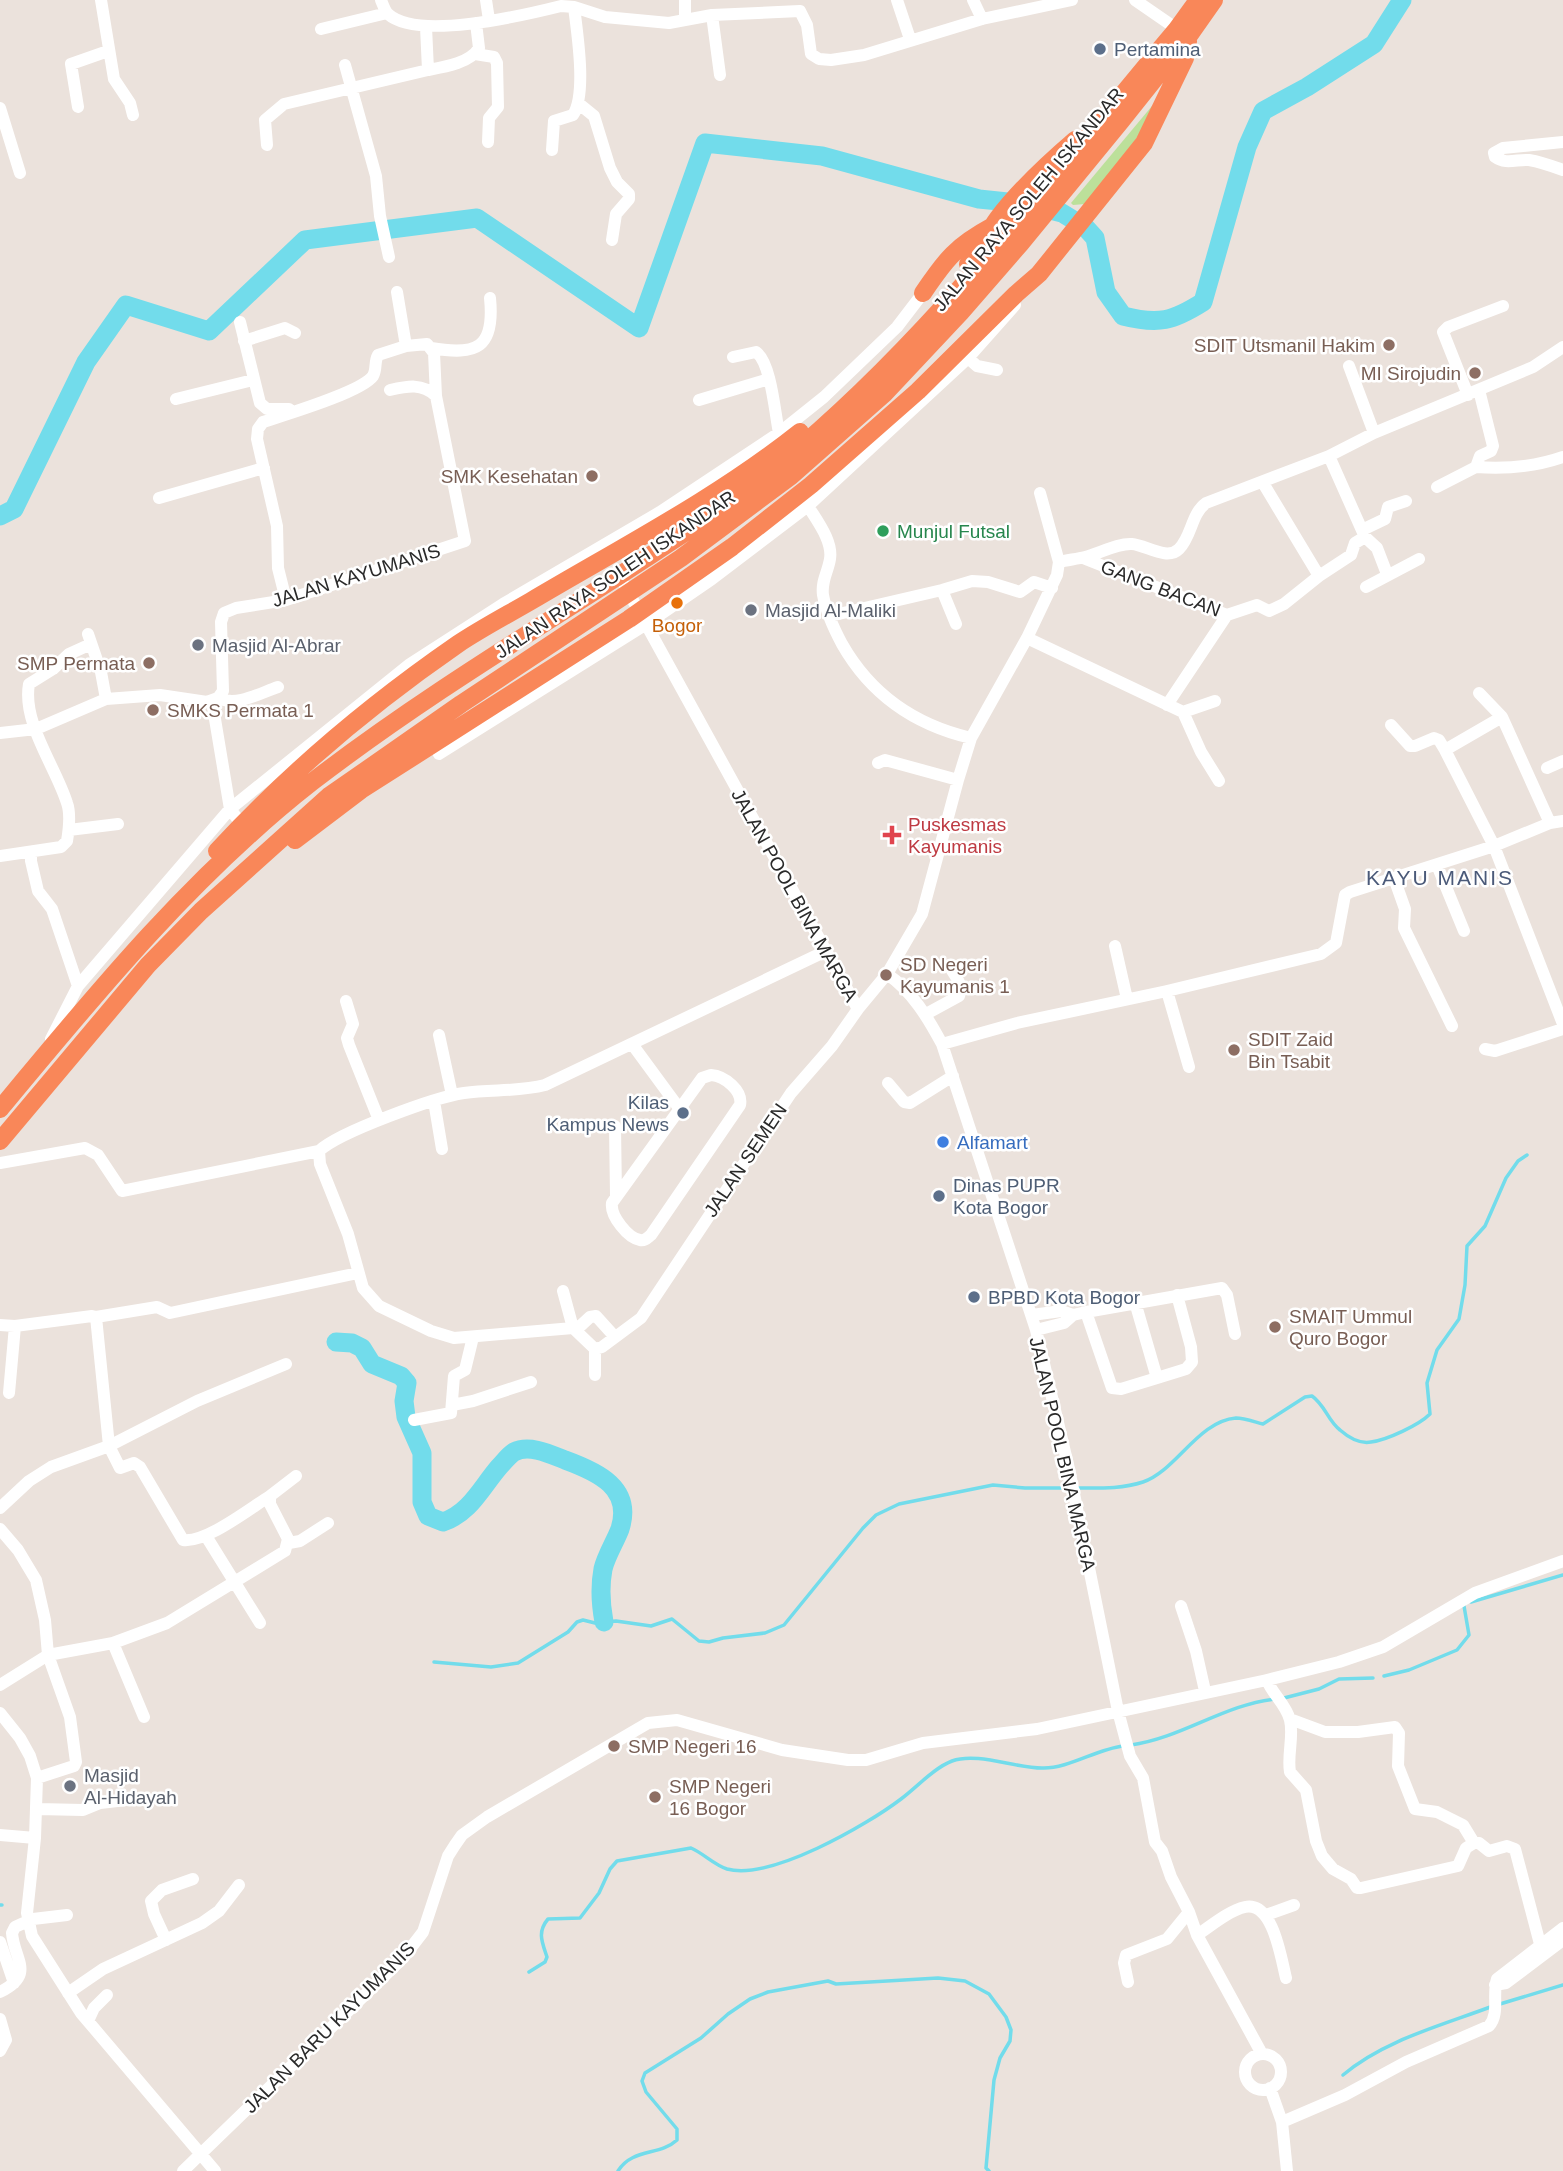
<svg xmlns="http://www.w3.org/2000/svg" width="1563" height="2171" font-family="Arial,sans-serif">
<rect width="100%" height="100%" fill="#ebe2dc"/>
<path fill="#bce09a" d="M1152 106 1155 109 1134 142 1085 204 1073 205 1071 203Z"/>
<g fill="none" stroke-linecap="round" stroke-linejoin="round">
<path stroke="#72dceb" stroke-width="3.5" d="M1077 1488C1099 1488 1122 1489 1143 1482 1176 1471 1198 1421 1236 1418 1244 1418 1255 1422 1263 1424L1305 1397 1312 1396C1325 1405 1328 1421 1340 1430 1348 1437 1360 1444 1371 1442 1387 1440 1419 1425 1430 1414L1427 1383 1437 1350 1459 1319 1465 1285 1467 1246 1485 1226 1506 1178 1518 1161 1527 1155
M1471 1602 1563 1575
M434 1662 491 1667 518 1663 568 1632 577 1622 583 1620 595 1623 616 1621 651 1626 672 1619 699 1641 709 1642 723 1638 765 1633 784 1625 863 1528 876 1515 899 1504 993 1485 1025 1488H1070
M1384 1676 1409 1670 1457 1650 1469 1635 1464 1606
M1284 1698 1319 1689 1339 1679 1373 1678
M1131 1745C1182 1738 1225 1704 1276 1699
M0 1905H2
M529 1972 545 1962 547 1957C542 1942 537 1932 548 1919L580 1918 599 1893 610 1869 617 1861 691 1848C703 1853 714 1865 727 1869 770 1881 867 1825 901 1799 917 1787 934 1768 952 1761 977 1752 1015 1768 1042 1768 1068 1769 1097 1749 1123 1746
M1500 2004 1563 1985
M1343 2075C1384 2040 1443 2025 1493 2006
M618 2171C632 2148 660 2156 677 2140V2129L646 2092 642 2081 645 2073 701 2038 728 2014 750 1999 768 1992 828 1981 836 1984 938 1978 965 1981 989 1994 1006 2017 1011 2030 1010 2041 1000 2058 994 2080 986 2168 989 2171"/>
<path stroke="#72dceb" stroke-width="19" d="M0 516 14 509 86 362 126 305 209 331 305 240 477 218 639 328 705 143 822 156 979 199 1027 204 1062 213 1085 227 1095 238 1106 292 1123 316C1159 325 1173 321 1203 302L1247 147 1263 111 1307 87 1374 44 1402 0
M336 1342 352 1343 362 1348 372 1364 401 1376 407 1383 404 1401 406 1417 422 1453V1502L428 1516 443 1522C470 1513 481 1488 499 1467 504 1462 508 1456 514 1452 529 1444 550 1454 565 1460 598 1472 633 1488 620 1529 615 1542 606 1556 603 1569 600 1585 601 1606 604 1622"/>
<path stroke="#fff" stroke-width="12" d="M101 0 114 79 130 103 133 115
M381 0C383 5 385 11 388 14 418 41 525 15 561 6L574 7 605 17 669 23 712 15 800 11 807 25 811 54 819 59 831 60 864 55 982 19 1072 0
M486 0 489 20
M897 0 910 39
M973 0 982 19
M1135 0 1177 29
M712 15 720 75
M685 18V0
M321 29 387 13
M475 54 494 57 497 63 498 107 489 118 488 142
M345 65 376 176 380 216 389 257
M428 70C445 67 470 63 479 48L476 23
M578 103 594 116 610 168 617 182 629 194V199L616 214 612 240
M78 107 71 64 108 51
M0 108 20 173
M1563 142 1503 148 1494 153 1495 157C1506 165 1517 159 1529 160 1541 162 1552 166 1563 170
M267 145 265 120 284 104 428 70 426 27
M552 150 554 121 573 115C587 94 577 32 574 7
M397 292 406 346
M240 322 260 403 267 409H289
M244 341 285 328 295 333
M431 348C477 356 495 348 490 298
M733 357 756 352C771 362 775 414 779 433
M968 358 977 366 997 370
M1349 366 1374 433
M390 390C408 386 422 383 436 396
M1468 395 1443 332 1448 327 1503 306
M176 399 253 380
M699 400 769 379
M1476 467C1505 469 1535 467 1563 457
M1437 487 1476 467 1480 456 1491 451 1493 446 1479 390
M159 498 264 468
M808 506C817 521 833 541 830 559 828 572 821 581 823 595 826 612 834 629 842 644 871 695 915 725 971 738
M1362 530 1385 519 1388 507 1406 501
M1365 537 1377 548 1387 574
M1083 558 1227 615 1257 605 1269 611 1284 604 1319 576 1263 483
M1059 562C1067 560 1077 559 1085 557 1100 553 1118 543 1132 544 1146 545 1167 561 1179 549 1192 536 1191 514 1206 503L1329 456 1374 433 1533 367 1563 347
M1319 576 1351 555 1355 543 1365 537 1329 456
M625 586 858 1009
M1366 587 1419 559
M942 590 956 624
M830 616 942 590 972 581 988 582 1020 592 1034 582 1052 588
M88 634 101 672 106 699
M1027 638 1183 712 1201 752 1219 781
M1479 693 1502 717
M218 698C237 707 260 693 278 687
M212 701 230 809 246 830
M1167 705 1227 615
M1183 712 1215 701
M1391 725 1410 746H1415L1434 738 1439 740 1445 750
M0 733 36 729 106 699 160 695 207 702 218 698 223 691 221 622 224 613 236 608 286 600 465 541 436 396 434 353 427 344 406 346 378 355C374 362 377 369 373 376 362 392 284 415 263 422L258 429 257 439 277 526 278 568 286 600
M432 738 439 754 645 625 712 579 808 506 968 358 1015 305
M878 763 885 760 958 780
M1547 768 1563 761
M1550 823 1502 717 1445 750 1494 846 1563 1024
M69 830 118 824
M31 852V861L38 891 52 909 78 986
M0 856 61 847 67 841C69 829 71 814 67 803 56 767 22 723 29 684L53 669 69 654 91 644
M1437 865 1464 931
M1394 878 1405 909 1404 928 1452 1026
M1115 946 1127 999
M887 974 922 914 958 780 971 738 1027 638 1057 575 1059 562 1040 493
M1167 991 1189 1067
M346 1001 353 1024 347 1038 349 1045 379 1120
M926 1014 959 996C964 985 955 976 950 967
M439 1035 452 1095
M51 1039 78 986 230 809 410 664 503 604 660 512 779 433 824 397 897 327 923 293
M632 1044 679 1108
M942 1044 1017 1023 1167 991 1321 954 1336 943 1345 895 1350 892 1494 846 1550 823 1563 821
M1485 1049 1495 1051 1563 1029
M711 1075C725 1076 743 1091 740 1105L651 1235C647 1238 645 1241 640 1240 628 1238 610 1216 612 1203L702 1078Z
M888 1083 904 1102 910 1103 953 1076
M434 1101 442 1149
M615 1126 616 1196
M319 1151 320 1164 348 1234 363 1288 379 1306 431 1331 454 1338 573 1328 595 1349 602 1347 641 1318 791 1093 832 1046 858 1009 887 974C912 991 928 1018 942 1044L1036 1330 1069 1469 1118 1711 1130 1756 1143 1778 1155 1842 1162 1851 1171 1877 1189 1912 1197 1935 1262 2054
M0 1163 85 1148 98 1155 122 1191 319 1151C339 1132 436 1097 464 1093 492 1089 518 1092 545 1085L826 951
M563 1291 573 1328
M1135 1302 1157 1378 1186 1369 1192 1362 1191 1347 1177 1295
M1086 1312 1112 1388 1121 1389 1157 1378
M1032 1315 1061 1311 1073 1315
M96 1317 157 1307 170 1313 358 1273
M0 1325 15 1326 92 1316 96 1317 109 1446 120 1468 134 1463 140 1467 183 1540C206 1543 249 1509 270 1496
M576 1330 590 1317 596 1316 615 1337
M1036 1330 1064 1323 1073 1315 1086 1312 1222 1288 1227 1295 1235 1334
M595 1349V1375
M9 1393 15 1326
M452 1405 473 1401 531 1382
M414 1420 451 1413 454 1376 465 1370 473 1337
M0 1508 29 1481 51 1467 109 1446 197 1401 286 1364
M0 1529 18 1550 36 1580 45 1620 48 1655 70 1717 76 1762 74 1766 37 1778
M206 1536 260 1623
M289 1543 300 1541 328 1523
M1181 1606 1196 1651 1205 1691
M113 1643 144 1717
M1267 1680C1272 1694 1286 1704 1290 1720 1294 1736 1287 1755 1290 1772L1306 1790 1316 1841 1322 1856 1333 1869 1351 1879 1357 1888H1361L1458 1866 1466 1848 1474 1843
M0 1685 48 1655 113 1643 167 1623 285 1551 288 1539 270 1504V1496L296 1476
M0 1713 20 1738 30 1756 37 1778 35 1838 27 1913 32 1936 81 2013 215 2171
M1290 1719 1325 1732H1358L1395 1727 1399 1733 1398 1766 1415 1809 1437 1812 1463 1825 1474 1843H1479L1489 1851 1507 1846 1515 1849 1540 1944
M37 1809 83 1810 100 1803 126 1800
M0 1835 35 1838
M1266 1915 1294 1905
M29 1925 33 1919 67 1915
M1197 1935C1211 1926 1228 1911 1245 1907 1273 1901 1281 1958 1286 1978
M166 1940 154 1914 151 1901 162 1890 193 1879
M0 1942 14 1983
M1128 1982 1124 1963 1126 1955 1167 1939 1189 1912
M1495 1985 1506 1983 1563 1940
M0 1992C36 1974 14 1960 12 1933L15 1927 28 1921
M68 1993 103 1969 202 1923 219 1911 239 1885
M0 2019 6 2040 0 2051
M88 2021 94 2008 107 1995
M1245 2072a18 18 0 1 1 36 0a18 18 0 1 1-36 0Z
M1270 2088 1282 2122 1287 2171
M1282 2122 1345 2095 1406 2062 1489 2026C1500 2014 1492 1994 1497 1979L1563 1928
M183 2171 403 1958 423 1932 448 1856 455 1845 462 1835 487 1817 648 1723 677 1720 782 1750 848 1760H866L923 1743 1037 1729 1267 1680 1339 1662 1383 1647 1475 1593 1563 1561"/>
<path stroke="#f98759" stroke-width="18" d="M968 264C980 250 987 233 998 218 1020 189 1047 164 1075 140
M923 293C946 259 956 246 993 226
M295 840 361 790 629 619 732 547 811 485 918 391 1016 294 1039 274 1144 143 1185 58 1188 41
M217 851C289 773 371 704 458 644 482 628 507 615 531 601 622 547 717 498 800 432
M0 1109C96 993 193 875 312 782 408 708 512 644 614 579 670 542 728 507 780 464 933 339 1050 179 1177 29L1198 0
M0 1141 148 965 201 911 329 796 461 704 681 558 791 476 884 394 961 312 1021 243 1121 121 1188 37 1214 0"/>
</g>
<g fill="#5c6f8a" stroke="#fff" stroke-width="2.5">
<circle cx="1100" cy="49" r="7"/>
<circle cx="683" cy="1113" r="7"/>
<circle cx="939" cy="1196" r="7"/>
<circle cx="974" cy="1297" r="7"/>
</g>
<g fill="#8d6e63" stroke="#fff" stroke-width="2.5">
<circle cx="1389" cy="345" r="7"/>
<circle cx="1475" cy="373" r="7"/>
<circle cx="592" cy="476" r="7"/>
<circle cx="149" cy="663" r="7"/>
<circle cx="153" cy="710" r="7"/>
<circle cx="886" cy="975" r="7"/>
<circle cx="1234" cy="1050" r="7"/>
<circle cx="1275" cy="1327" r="7"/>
<circle cx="614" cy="1746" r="7"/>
<circle cx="655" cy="1797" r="7"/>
</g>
<circle fill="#2e9e5b" stroke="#fff" stroke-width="2.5" cx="883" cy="531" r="7"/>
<circle fill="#e8710a" stroke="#fff" stroke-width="2.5" cx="677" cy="603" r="7"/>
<g fill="#6b7280" stroke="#fff" stroke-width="2.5">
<circle cx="751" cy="610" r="7"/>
<circle cx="198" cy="645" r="7"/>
<circle cx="70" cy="1786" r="7"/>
</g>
<path fill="#e0444e" stroke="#fff" stroke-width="2.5" d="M888.5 824.5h7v7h7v7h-7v7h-7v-7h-7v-7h7z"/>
<circle fill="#3f7fe0" stroke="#fff" stroke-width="2.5" cx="943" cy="1142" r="7"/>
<g text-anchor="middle" stroke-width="5" stroke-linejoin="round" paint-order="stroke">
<g font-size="19" fill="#4e5e75" stroke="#fff" text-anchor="start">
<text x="1114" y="56">Pertamina</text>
<text x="669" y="1109" text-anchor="end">Kilas<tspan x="669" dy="22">Kampus News</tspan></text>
<text x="953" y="1192">Dinas PUPR<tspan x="953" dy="22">Kota Bogor</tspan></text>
<text x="988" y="1304">BPBD Kota Bogor</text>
</g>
<g font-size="19" fill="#2a2a2a" stroke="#fff">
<text transform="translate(1028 199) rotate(-50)" y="7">JALAN RAYA SOLEH ISKANDAR</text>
<text transform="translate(615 574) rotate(-34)" y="7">JALAN RAYA SOLEH ISKANDAR</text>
<text transform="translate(356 575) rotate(-17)" y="7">JALAN KAYUMANIS</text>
<text transform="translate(1161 588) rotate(21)" y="7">GANG BACAN</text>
<text transform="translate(795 895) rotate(61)" y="7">JALAN POOL BINA MARGA</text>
<text transform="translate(745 1160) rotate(-56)" y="7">JALAN SEMEN</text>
<text transform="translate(1063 1454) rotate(77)" y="7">JALAN POOL BINA MARGA</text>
<text transform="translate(329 2027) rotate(-45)" y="7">JALAN BARU KAYUMANIS</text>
</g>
<g font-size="19" fill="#785e54" stroke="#fff" text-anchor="start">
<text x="1375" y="352" text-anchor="end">SDIT Utsmanil Hakim</text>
<text x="1461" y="380" text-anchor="end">MI Sirojudin</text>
<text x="578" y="483" text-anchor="end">SMK Kesehatan</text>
<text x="135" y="670" text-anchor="end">SMP Permata</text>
<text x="167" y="717">SMKS Permata 1</text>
<text x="900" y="971">SD Negeri<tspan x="900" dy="22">Kayumanis 1</tspan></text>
<text x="1248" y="1046">SDIT Zaid<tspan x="1248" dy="22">Bin Tsabit</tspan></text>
<text x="1289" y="1323">SMAIT Ummul<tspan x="1289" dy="22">Quro Bogor</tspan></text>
<text x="628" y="1753">SMP Negeri 16</text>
<text x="669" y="1793">SMP Negeri<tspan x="669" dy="22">16 Bogor</tspan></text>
</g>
<g font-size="19" fill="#27864d" stroke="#fff" text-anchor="start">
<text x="897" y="538">Munjul Futsal</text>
</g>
<g font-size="19" fill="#5b616d" stroke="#fff" text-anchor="start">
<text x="765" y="617">Masjid Al-Maliki</text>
<text x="212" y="652">Masjid Al-Abrar</text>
<text x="84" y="1782">Masjid<tspan x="84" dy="22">Al-Hidayah</tspan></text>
</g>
<g font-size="19" fill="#c56008" stroke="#fff">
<text x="677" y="632">Bogor</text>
</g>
<g font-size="19" fill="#be3a42" stroke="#fff" text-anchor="start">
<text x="908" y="831">Puskesmas<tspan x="908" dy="22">Kayumanis</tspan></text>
</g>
<g font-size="19" fill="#366cbe" stroke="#fff" text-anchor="start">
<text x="957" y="1149">Alfamart</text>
</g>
<g font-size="21" letter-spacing="2" fill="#4b5a79" stroke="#fff">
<text x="1440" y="885">KAYU MANIS</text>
</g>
</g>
</svg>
